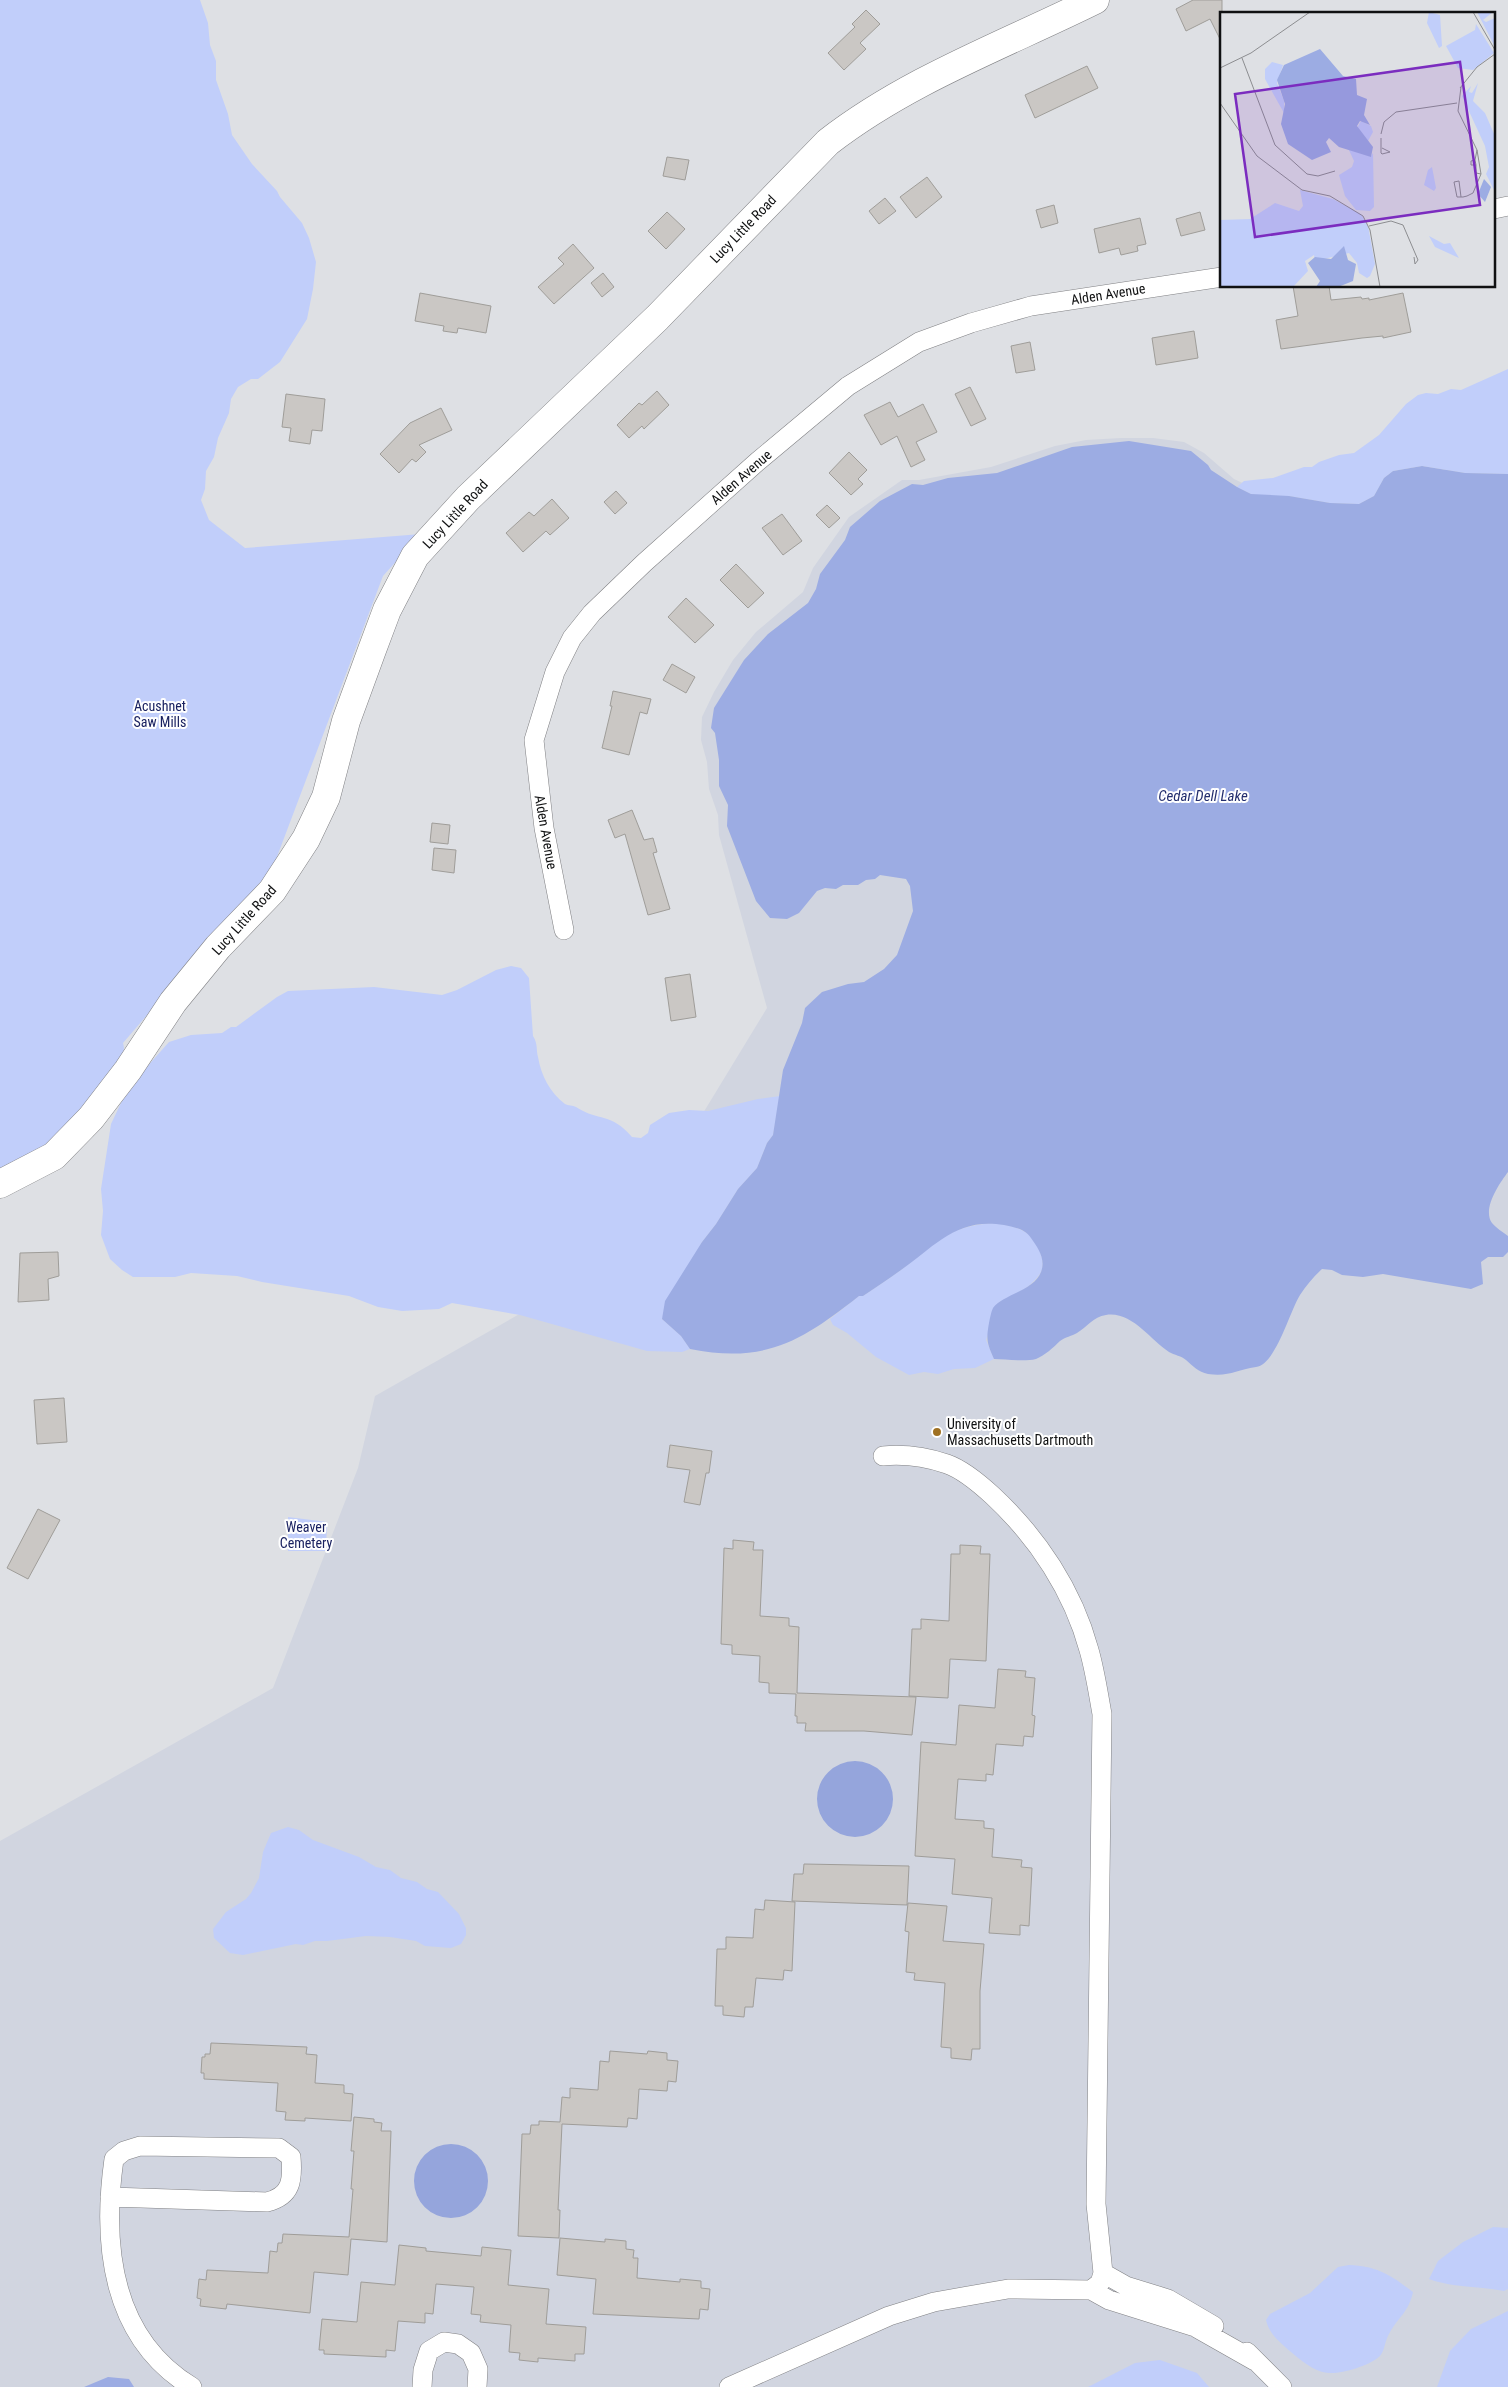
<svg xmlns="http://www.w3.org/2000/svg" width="1508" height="2387" font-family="'Roboto Condensed',sans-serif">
<rect width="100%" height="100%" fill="#dee0e4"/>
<path fill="#d1d5e0" d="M1121 438H1153L1184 442 1204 453 1234 479 1253 488 1508 464V2387H0V1841L273 1688 358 1468 375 1396 613 1261 767 1008 719 835 718 815 709 789 707 762 701 740 702 717 714 692 733 660 756 632 803 592 813 568 849 517 902 480H919L991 467 1055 446 1086 440Z"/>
<path fill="#c1cefa" d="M0 0H200L208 23 210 45 216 61V80L228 114 232 135 252 164 277 191 280 197 302 223 309 238 316 262 313 289 307 319 280 362 258 379H251L238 387 231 399 229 413 218 438 214 457 206 471 205 489 201 500 209 520 245 548 421 534 383 576 272 870 123 1043C128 1060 111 1068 102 1081 94 1094 83 1128 73 1136 51 1153 24 1166 0 1181Z
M1508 369V474L1465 473 1422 466 1393 471 1384 478 1374 496 1359 504 1330 503 1289 496H1262L1251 494 1237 487 1244 481 1273 478 1304 467H1312L1319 462 1339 455 1354 453 1379 435 1406 404 1418 395 1426 393 1438 394 1451 389 1461 390Z
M511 966 521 968 529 978 533 1036C538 1044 536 1049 538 1057 541 1075 550 1093 565 1104 568 1106 573 1105 576 1107 599 1122 611 1112 632 1137L641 1138 648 1133 650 1125 669 1113 689 1110 708 1111 758 1099 780 1096 773 1135 767 1143 757 1168 738 1189 716 1224 702 1242 662 1319 681 1336 690 1349 682 1352 647 1351 520 1315 452 1303 439 1309 402 1311 378 1307 349 1296 262 1282 237 1276 191 1273 175 1277H133L122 1270 110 1259 101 1235 103 1211 101 1189 111 1124 128 1088 169 1042 191 1035 222 1033 231 1027H236L277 997 288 991 374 987 442 995 457 990 496 970Z
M995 1223C1006 1225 1015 1226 1025 1232 1036 1238 1049 1263 1039 1275 1029 1289 1013 1296 998 1303L986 1340 994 1359 975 1368 954 1369 938 1374 924 1372 909 1375 876 1357 847 1333 833 1325 830 1319 859 1296H863C876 1287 889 1279 901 1270 937 1243 946 1226 995 1223Z
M288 1517 327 1522 326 1551H288Z
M288 1827 299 1830 313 1840 359 1857 376 1867 390 1870 401 1878 417 1882 427 1889 438 1892 459 1914 466 1928V1935L461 1944 451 1948 425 1946 416 1941 390 1937 366 1936 327 1941H315L303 1945 296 1944 243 1955 230 1953 214 1938 213 1929 226 1912 246 1899 251 1893 259 1878 263 1852 271 1833Z
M1493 2227 1508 2228V2289L1504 2291C1479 2286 1453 2288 1429 2279L1438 2261 1463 2242Z
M1349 2265C1377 2266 1391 2275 1413 2292 1409 2312 1398 2317 1389 2334 1385 2340 1385 2350 1380 2356 1375 2361 1363 2366 1357 2368 1325 2378 1316 2373 1291 2352 1280 2342 1269 2334 1266 2320L1270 2314 1310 2293 1338 2267Z
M1508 2311V2387H1437L1450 2351 1471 2329Z
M1160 2360 1197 2373 1209 2387H1088L1135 2363Z"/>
<path fill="#95a5dc" d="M817 1799a38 38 0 1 1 76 0a38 38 0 1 1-76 0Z
M414 2181a37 37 0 1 1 74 0a37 37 0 1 1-74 0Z"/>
<path fill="#9cace3" d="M1129 441 1191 451 1208 465 1211 470 1237 487 1251 494 1289 496 1330 503 1359 504 1374 496 1384 478 1393 471 1422 466 1465 473 1508 474V1172C1499 1184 1482 1209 1492 1223 1496 1228 1503 1232 1508 1236V1252L1503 1257H1488L1481 1262 1483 1284 1471 1289 1383 1274 1363 1277 1342 1275 1332 1270 1322 1269C1313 1277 1306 1286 1300 1295 1289 1313 1276 1364 1256 1367 1236 1370 1229 1377 1208 1374 1198 1372 1193 1366 1186 1360 1182 1356 1174 1355 1169 1352 1150 1340 1132 1311 1106 1315 1093 1317 1087 1327 1077 1333 1072 1336 1065 1337 1060 1341 1054 1347 1044 1356 1036 1359 1024 1362 1006 1359 994 1359 987 1343 986 1340 989 1323 990 1318 991 1312 993 1308 1003 1294 1034 1291 1041 1272 1046 1259 1038 1248 1031 1238 1025 1229 1014 1227 1004 1225 957 1217 935 1246 901 1270 889 1279 876 1287 863 1296H859C802 1341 765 1364 690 1349L681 1336 662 1319 665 1301 702 1242 716 1224 738 1189 757 1168 767 1143 773 1135 783 1070 802 1023 805 1008 822 992 848 984 864 982 884 969 897 955 913 911 910 886 906 879 880 875 875 879 866 880 858 885H843L836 889 825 888 817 891 799 913 787 919 770 918 756 901 727 826 728 805 719 786V760L715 733 711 728 714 708 744 660 768 634 808 603 816 589 820 574 845 540 850 527 880 501 912 484 923 485 948 478 997 473 1072 447Z
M108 2377 129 2379 134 2387H84Z"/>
<path fill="#cac7c4" stroke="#9f9d99" d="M1193 0H1222V43L1210 19 1186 31 1176 9Z
M866 10 880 24 860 43 866 49 844 70 828 53 855 27 852 24Z
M1087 66 1098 88 1035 118 1025 95Z
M667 157 689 160 685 180 663 176Z
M927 177 942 197 916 218 900 197Z
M885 198 896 211 879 224 869 211Z
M1054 205 1058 223 1041 228 1036 210Z
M667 212 685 229 666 249 648 231Z
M1200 212 1205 230 1181 236 1176 219Z
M1140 218 1146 244 1137 246 1138 251 1121 255 1119 248 1099 253 1094 229Z
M573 244 594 268 554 304 538 287 564 264 558 258Z
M603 273 614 287 602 297 591 283Z
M1293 286H1329L1331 300 1361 297 1362 299 1369 298V300L1403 293 1411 332 1383 338V336L1362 338 1281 349 1276 320 1298 316Z
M420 293 491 306 486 333 458 328 457 333 443 331 444 326 415 321Z
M1194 331 1198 358 1156 365 1152 338Z
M1030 342 1035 370 1016 373 1011 346Z
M970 387 986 419 971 426 955 394Z
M657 391 669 405 644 429 642 426 629 438 617 425 639 403 642 405Z
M286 394 325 399 322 431 312 430 310 444 289 441 291 428 282 427Z
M890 402 898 417 923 404 937 432 916 442 925 460 911 467 897 436 881 445 864 415Z
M441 408 452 430 419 445 426 452 416 462 412 459 399 473 380 454 410 423Z
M849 452 867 470 858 479 863 484 851 495 829 473Z
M616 491 627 503 615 514 604 502Z
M552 499 569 518 550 535 546 531 523 552 506 533 529 512 534 516Z
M827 505 840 518 829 528 816 515Z
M782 514 802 541 783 555 762 528Z
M736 564 764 593 748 608 720 580Z
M686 598 714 625 695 643 668 617Z
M672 664 695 677 686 693 663 680Z
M613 691 651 699 647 714 640 712 629 755 602 748 612 706H610Z
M632 810 644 840 653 838 657 852 653 853 670 909 648 915 625 834 615 838 608 820Z
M432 823 450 825 448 844 430 842Z
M434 848 456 850 454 873 432 870Z
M690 974 696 1017 671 1021 665 978Z
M58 1252 59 1276 48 1279 49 1300 18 1302 20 1253Z
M64 1398 67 1442 37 1444 34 1400Z
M670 1445 712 1451 709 1473H706L700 1505 684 1502 690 1470 667 1467Z
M38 1509 60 1520 28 1579 7 1568Z
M733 1540 754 1542 753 1550H763L760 1616 789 1618V1626L799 1627 797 1693 916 1697 912 1735 864 1731H805L806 1723H797V1716H795L796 1694 769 1693V1683L759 1682 760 1656 732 1654V1645L721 1644 724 1548 733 1549Z
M960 1545 981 1546 980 1554H990L986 1661 950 1659 948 1698 909 1696 912 1629H921V1619L949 1621 951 1554H960Z
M998 1669 1026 1671 1025 1677 1035 1678 1032 1715 1035 1716 1033 1737 1024 1736 1023 1746 996 1744 993 1775 986 1774V1781L958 1779 955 1819 984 1821V1828L994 1829 992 1857 1022 1860 1021 1867 1032 1868 1029 1926 1020 1925V1935L989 1933 992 1898 952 1894 955 1859 915 1856 921 1742 956 1745 959 1705 995 1708Z
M804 1864 909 1866 907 1905 792 1901 794 1874H803Z
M765 1900 795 1902 792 1971 784 1970 783 1980 756 1978 753 2007H745L744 2017 723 2015V2006H715L717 1949H726V1937L753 1938 755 1909 764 1910Z
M908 1903 947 1906 943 1941 984 1944 980 1991V2049H972L971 2060 951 2058V2048L941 2047 945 1983 914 1980 915 1973 906 1972 909 1932 905 1931Z
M211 2043 307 2047 306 2054 317 2055 315 2083 344 2085V2093L353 2094 351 2121 305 2118V2121L285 2120 286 2112 276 2111 278 2083 204 2079V2073H201L202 2057H205V2054H210Z
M610 2051 647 2054 648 2051 667 2053V2060L678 2061 676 2082 668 2081 667 2091 639 2089 637 2119 628 2118 627 2127 562 2124 558 2210H560L559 2238 518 2236 522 2134H530L531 2125H539V2121L560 2122 562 2097 570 2098V2088L598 2090 600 2061 609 2062Z
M354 2117 374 2119V2122L382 2123 381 2131H391L387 2242 351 2239 348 2275 314 2272 310 2313 227 2304 226 2309 200 2306 201 2299 197 2298 199 2279 206 2280 207 2270 268 2273 270 2251 277 2252 278 2243H282L283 2234 349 2237 353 2189H351L354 2151H351Z
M560 2238 605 2242V2239L626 2241V2249L634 2250 633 2258H638L637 2278 680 2282V2279L701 2281V2288L710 2289 708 2310 700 2309 699 2319 593 2314 596 2279 557 2275Z
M399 2245 426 2248V2251L481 2256 482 2247 511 2250 508 2285 549 2289 546 2324 586 2327 584 2354H575V2361L538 2358V2362L519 2360 520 2353 509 2352 511 2325 480 2322 481 2315 471 2314 474 2287 436 2284 433 2314 425 2313V2323L398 2321 395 2351 386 2350V2357L324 2354V2350H319L322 2319 357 2322 361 2282 395 2285Z"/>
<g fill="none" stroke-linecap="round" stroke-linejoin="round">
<g stroke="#808184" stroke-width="20">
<path id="street" d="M1494 209 1508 206
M564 930 544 828 534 740 555 672 572 638 592 613 644 563 757 462 848 386 919 342 971 323 1031 306 1222 277
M883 1456C904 1454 926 1457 947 1464 964 1470 980 1484 993 1496 1038 1538 1073 1591 1089 1650 1095 1671 1098 1692 1102 1714L1096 2204 1103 2273 1100 2283 1091 2290
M110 2197 267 2202C291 2196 293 2181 291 2157L279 2148 140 2146 124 2151 114 2159C102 2244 111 2338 192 2387
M1103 2273 1126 2286 1168 2299 1214 2326
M1247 2352 1282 2387
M422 2387 423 2370 429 2351 444 2342 458 2344 471 2353 478 2369 477 2387
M729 2387 889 2316 934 2302 1008 2289 1091 2290 1109 2300 1195 2327 1255 2361"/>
</g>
<g stroke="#808184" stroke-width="29">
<path id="secondary" d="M0 1184 54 1156 91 1118 128 1070 173 1002 218 947 272 891 306 839 326 797 346 721 372 650 387 610 415 556 468 498 657 318 828 142C908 80 1004 45 1095 0"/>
</g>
<use href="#street" stroke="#fff" stroke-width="19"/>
<use href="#secondary" stroke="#fff" stroke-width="28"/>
</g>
<circle fill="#9f7022" stroke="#fff" stroke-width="2" cx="937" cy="1432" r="5"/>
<g text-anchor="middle" stroke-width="4" stroke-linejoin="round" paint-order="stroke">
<g font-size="14" fill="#101112" stroke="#fff">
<text transform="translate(743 229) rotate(-46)" y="5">Lucy Little Road</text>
<text transform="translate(1108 294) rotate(-9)" y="5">Alden Avenue</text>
<text transform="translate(741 477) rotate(-41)" y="5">Alden Avenue</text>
<text transform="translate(455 514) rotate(-47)" y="5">Lucy Little Road</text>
<text transform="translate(546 832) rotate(80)" y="5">Alden Avenue</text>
<text transform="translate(244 920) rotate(-48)" y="5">Lucy Little Road</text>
</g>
<g font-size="14" fill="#192160" stroke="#fff">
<text x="160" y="711">Acushnet<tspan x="160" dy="16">Saw Mills</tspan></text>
<text x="306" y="1532">Weaver<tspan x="306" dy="16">Cemetery</tspan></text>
</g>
<g font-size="14" fill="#101112" stroke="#fff" text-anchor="start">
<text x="947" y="1429">University of<tspan x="947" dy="16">Massachusetts Dartmouth</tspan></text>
</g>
<g font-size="15" font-style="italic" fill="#232e6e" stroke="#fff">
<text x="1203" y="801">Cedar Dell Lake</text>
</g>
</g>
<g transform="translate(1220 12)">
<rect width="275" height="275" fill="#dee0e4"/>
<path d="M209 0 220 3 222 34 219 36 207 11ZM257 0H273L263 8 266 10 275 6V35ZM256 12 274 41 253 58 238 56 226 34 255 18ZM52 50 63 53 57 71 64 89V101L45 67V57ZM258 71 253 89 265 101 275 124V180L266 162 269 155 265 134 242 84 251 74 249 80 252 81ZM141 109 151 114 153 120 148 129 137 116ZM128 136 151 144 153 141 154 195 150 199 136 198 125 184 119 163 132 155 134 149ZM212 155 216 176 214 179 204 173 208 158ZM80 178 113 187 141 202 148 214 155 252 150 264 147 266 139 261 137 251 129 241 95 249 94 243 85 249 88 259 73 275H0V208L30 207 55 191 79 199 83 194ZM209 224 224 232 230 231 239 246 215 235Z" fill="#c1cefa"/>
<path d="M100 37 123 64 136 67 137 83 147 87 144 103 150 113 140 109 137 114 153 135 151 145 119 135 109 126 106 130 111 140 92 148 68 132 61 112 65 92 57 68 64 53ZM264 167 271 175 265 190 258 182ZM124 234 128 248 136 252 133 269 118 275H96L100 269 88 251 95 245 111 247Z" fill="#9cace3"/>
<path fill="none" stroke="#8c8d90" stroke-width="1" d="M253 0 275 38M22 46 55 133 87 162 98 164 115 159M0 56 31 41 90 0M241 75 238 99 257 138M240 76 257 55 275 42M0 91 37 144 82 178 110 184 143 204 150 218 160 275M161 122 164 110 176 100 237 91M161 126V141L162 142 170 140 162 136M255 148 257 138 261 162M241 185 239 169 234 170 237 185H243L247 184 253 181 261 162 256 161V153H251V149L255 148 256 153M149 214 171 209 183 213 198 248 195 252 194 245"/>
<path fill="#7b2cbf" fill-opacity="0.15" stroke="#7b2cbf" stroke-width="2.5" d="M240 50 260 193 35 225 15 82Z"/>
<rect width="275" height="275" fill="none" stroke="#101112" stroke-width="2.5"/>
</g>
</svg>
